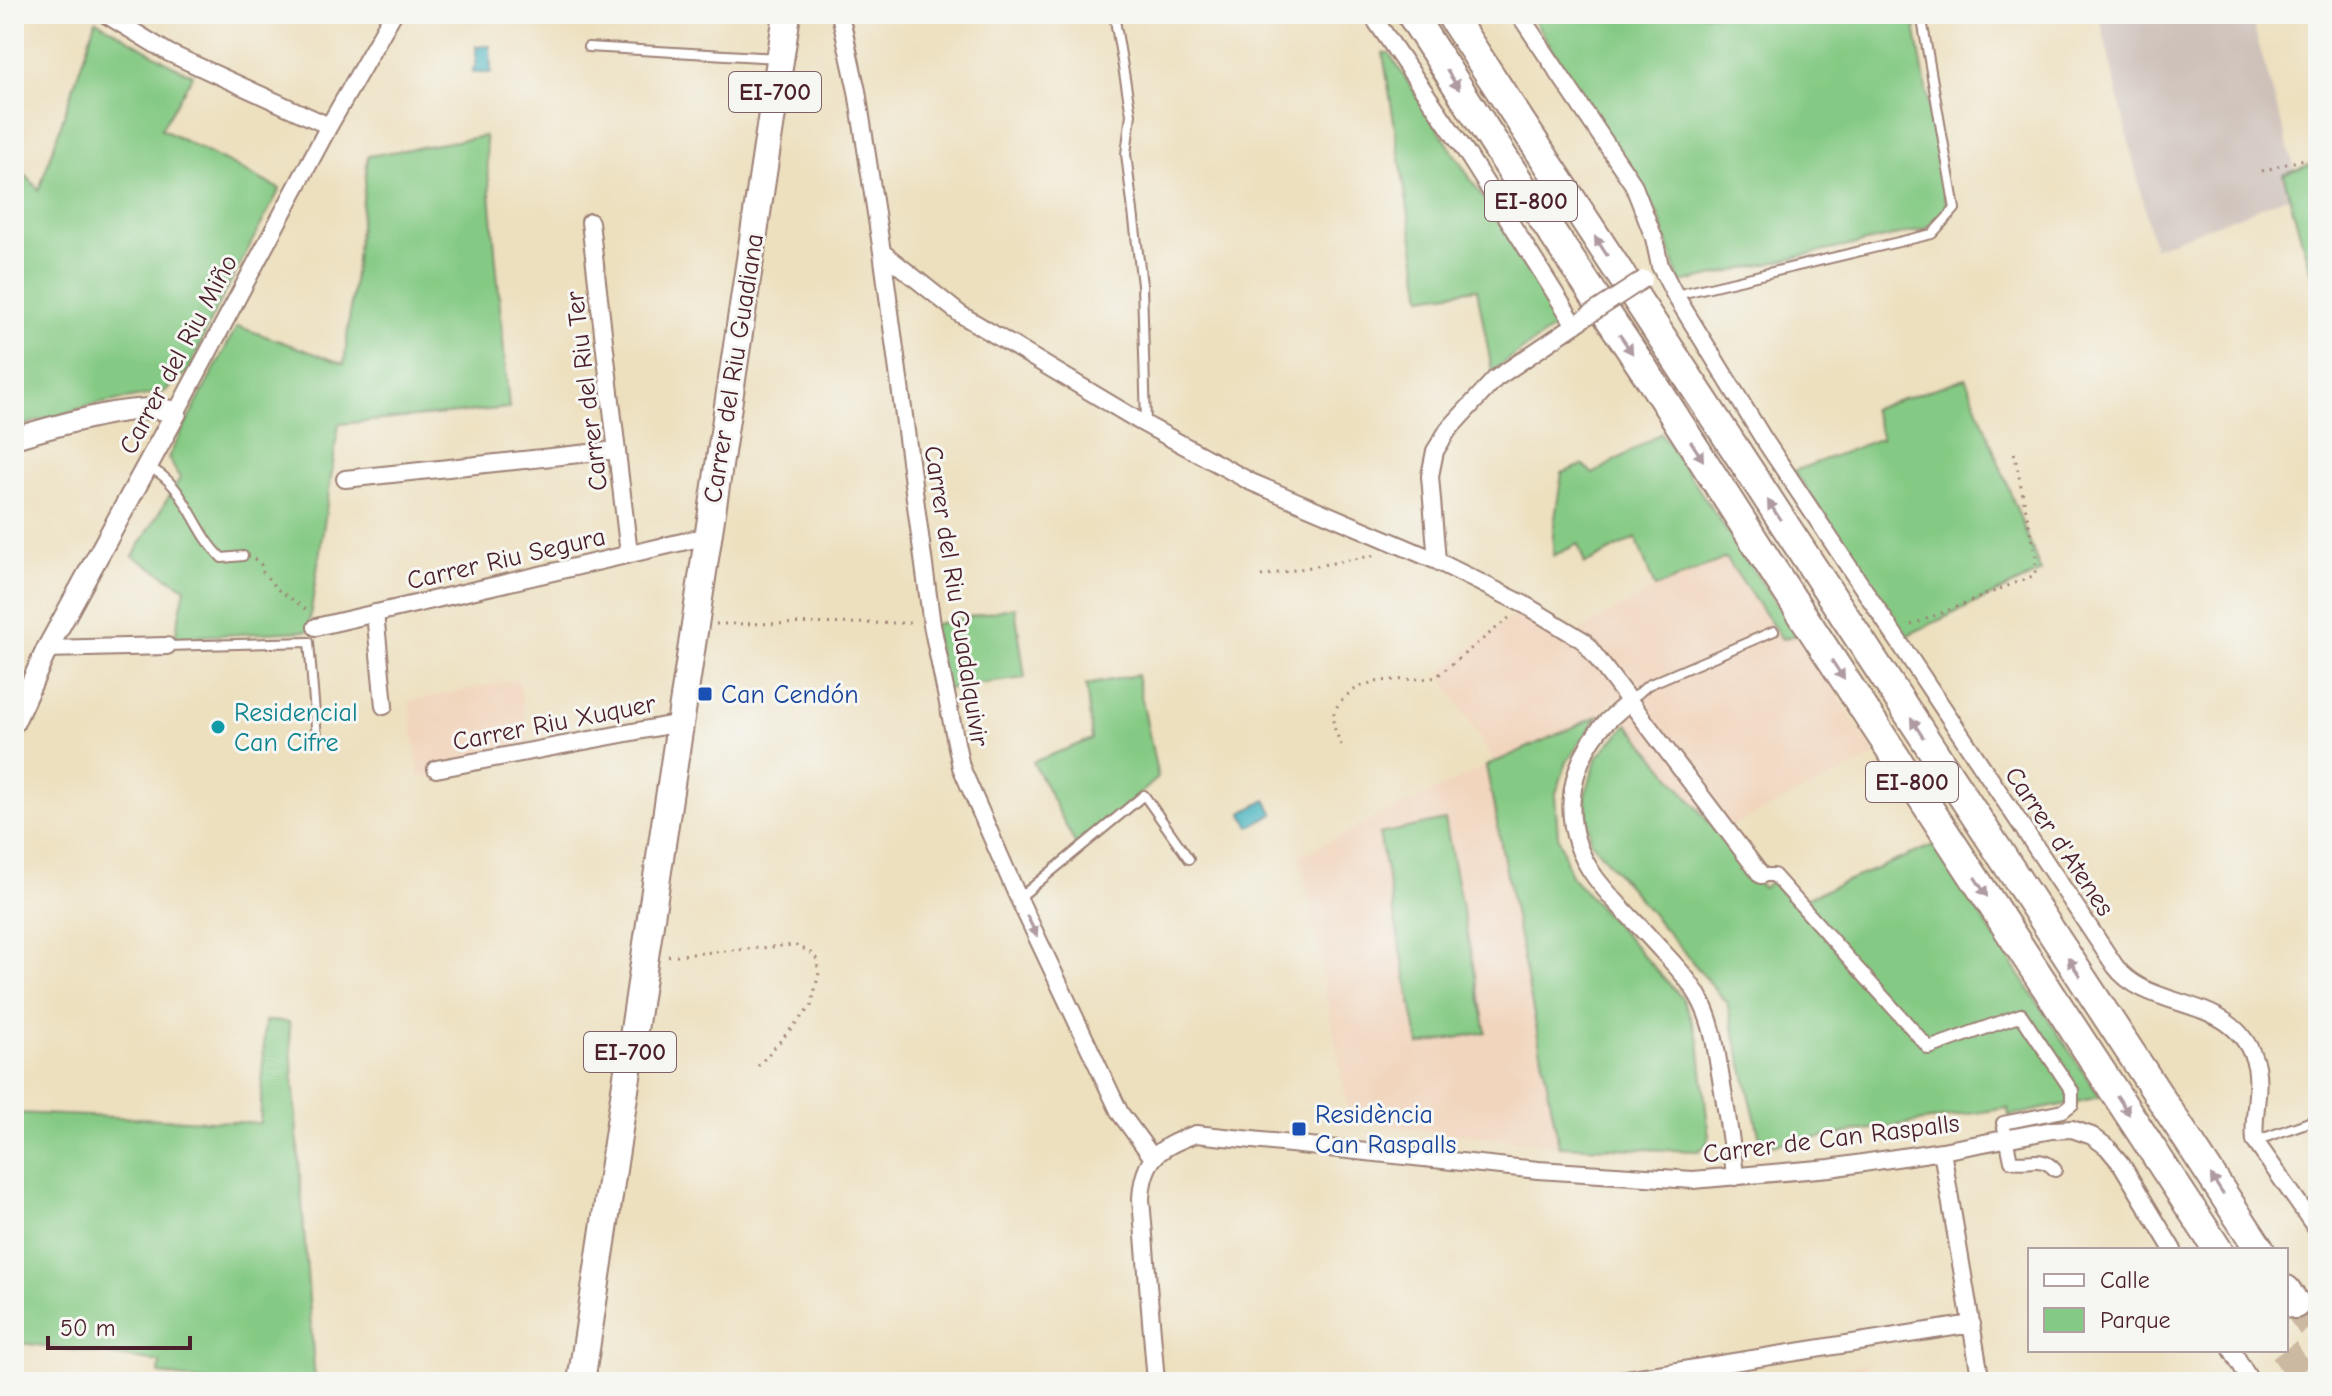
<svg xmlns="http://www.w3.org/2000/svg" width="2332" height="1396" font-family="'Comic Neue',sans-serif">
<rect width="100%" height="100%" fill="#f6f6f2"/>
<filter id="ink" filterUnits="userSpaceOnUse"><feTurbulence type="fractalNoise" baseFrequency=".0125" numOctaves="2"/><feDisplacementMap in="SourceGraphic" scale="16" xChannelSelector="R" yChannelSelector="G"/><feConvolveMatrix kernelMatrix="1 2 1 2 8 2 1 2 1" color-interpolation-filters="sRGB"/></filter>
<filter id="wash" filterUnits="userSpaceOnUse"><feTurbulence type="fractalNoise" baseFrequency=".006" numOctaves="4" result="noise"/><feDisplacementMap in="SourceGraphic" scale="32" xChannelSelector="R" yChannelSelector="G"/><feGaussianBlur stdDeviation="1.8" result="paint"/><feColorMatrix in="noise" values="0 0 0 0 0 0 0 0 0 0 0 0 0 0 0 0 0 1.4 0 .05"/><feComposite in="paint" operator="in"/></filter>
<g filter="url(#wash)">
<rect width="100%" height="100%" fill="#ede0bf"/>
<path fill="#f1d5bd" d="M1726 558 1782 639 1797 635 1877 756 1717 833 1628 724 1616 696 1598 716 1494 762 1440 673 1516 613 1564 640 1655 588Z
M519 679 531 760 419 778 409 701Z
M1486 766 1559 1146 1350 1121 1300 855Z
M1866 1364 1869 1382H1758Z"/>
<path fill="#cec1ba" d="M2099 14H2250L2295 170 2284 175 2290 196 2154 248Z"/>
<path fill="#85ca84" stroke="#687458" stroke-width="2" d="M1530 14H1913L1947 209 1925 229 1680 283 1659 216Z
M96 20 172 65 193 75 161 129 280 189 212 317 189 371 164 392 92 405 14 428V162L39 190Z
M1383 53H1389L1563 322 1492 371 1477 289 1422 297Z
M485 136 509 408 339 424 308 631 175 637 185 588 133 556 180 478 168 458 237 326 344 364 368 156Z
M2318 162V298L2283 174Z
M1966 378 2041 572 1906 636 1794 471 1882 438 1872 409Z
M1661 433 1797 635 1782 639 1726 558 1655 588 1636 538 1585 564 1578 544 1553 556V531L1562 473 1583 465 1593 474Z
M1015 607 1025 678 946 689 932 625Z
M1137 675 1158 778 1078 849 1033 762 1092 739 1086 685Z
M1598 716 1567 762 1555 796 1558 835 1571 876 1683 999 1699 1040 1709 1138 1707 1144 1698 1151 1559 1146 1486 766Z
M1628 724 1763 888 1779 877 1796 902 1934 845 2100 1097 2009 1116 2008 1108 1762 1146 1727 1003 1591 842 1585 795 1598 756Z
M1445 820 1486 1032 1419 1045 1379 834Z
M265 1021 289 1022 315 1382H211L159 1374 160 1362 14 1342V1113L260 1123Z"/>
<path fill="#46b4bf" stroke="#486a75" stroke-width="2" d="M476 46H490L491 73H473V68L476 67Z
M1266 800 1274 814 1250 827 1242 813Z"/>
</g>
<g filter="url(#ink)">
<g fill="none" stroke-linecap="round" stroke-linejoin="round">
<path stroke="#ccb9a1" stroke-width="28" stroke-dasharray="28 14" stroke-linecap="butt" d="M2295 1304 2318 1336
M2284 1350 2306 1382"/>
<g stroke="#9c8075" stroke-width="12">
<path id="service" d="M1114 14 1131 114 1126 154 1142 285 1146 423
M588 47 778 58
M1676 295 1932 234 1955 209 1921 14
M148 467C186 483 193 531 222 558L243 556
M167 646 309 642 317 738
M1630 701 1648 685 1774 631
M1019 898 1144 795 1189 859
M2255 1141 2312 1121 2318 1124"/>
</g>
<g stroke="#9c8075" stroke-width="16">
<path id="pedestrian" d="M1761 875H1774L1929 1048 2021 1015 2072 1091V1104L2063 1111 2003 1123 2011 1161C2028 1165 2042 1154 2055 1170"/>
</g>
<g stroke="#9c8075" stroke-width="20">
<path id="minor" d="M105 14 169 53 329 126
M840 14 857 91 882 252 932 625 961 767 1017 895 1120 1113 1153 1158
M1371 14 1466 152 1575 325
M1519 14 1633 184 1654 238 1660 266 1675 295 1763 438 2115 966C2150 1014 2238 992 2256 1066 2261 1091 2252 1117 2255 1141L2318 1231
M590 222 629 554
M882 252 960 314 1139 421 1251 482 1437 561 1525 605 1584 641 1761 875
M176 413 329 126 393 14
M345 479 617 450
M1437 561 1430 476 1435 451 1448 430 1495 379 1582 320
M375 613 384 706
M316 627 708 536
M47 649 167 646
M1630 701C1620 710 1608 719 1599 730 1565 775 1561 830 1595 877 1611 899 1634 920 1652 940 1670 960 1690 979 1702 1003 1713 1025 1716 1049 1720 1073 1726 1108 1732 1142 1735 1177
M436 769 680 723
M1942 1151 1981 1382
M2232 1350 2251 1382
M1156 1382 1141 1199C1143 1158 1159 1147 1196 1134L1538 1170 1693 1180 1830 1168 1942 1151 2052 1130 2072 1129 2092 1136 2107 1147 2122 1165 2173 1250
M1608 1382 1972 1324"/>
</g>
<g stroke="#9c8075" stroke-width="24">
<path id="tertiary" d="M14 438C48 428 146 398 176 413L47 649 14 722"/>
</g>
<g stroke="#9c8075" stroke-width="30">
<path id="primary" d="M581 1382 787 14"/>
</g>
<g stroke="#9c8075" stroke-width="32">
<path id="trunk" d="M1411 14 1541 216 1655 386 1775 573 2218 1250
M1450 14 2260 1250
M2286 1290 2295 1304"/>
</g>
<path stroke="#9c8075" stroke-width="3" stroke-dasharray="2 6" stroke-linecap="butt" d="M2262 171 2318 155
M254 559 261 565V570L277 589 306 609 309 613
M1261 576 1377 555
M716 624 913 623
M1911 625 2035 575 2036 559 2014 452
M1341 745C1339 738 1333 728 1333 720 1333 711 1338 704 1344 698 1369 673 1405 683 1436 677L1510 617
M668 956 794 945 809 951 816 958 819 973 811 1006 758 1066"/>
<use href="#service" stroke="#fff" stroke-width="8"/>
<use href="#pedestrian" stroke="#fff" stroke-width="12"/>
<use href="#minor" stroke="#fff" stroke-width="16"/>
<use href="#tertiary" stroke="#fff" stroke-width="20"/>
<use href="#primary" stroke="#fff" stroke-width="26"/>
<use href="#trunk" stroke="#fff" stroke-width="28"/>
<g stroke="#9c8075" stroke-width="20" stroke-linecap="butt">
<path id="minor-bridge" d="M1586 317 1644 279"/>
</g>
<use href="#minor-bridge" stroke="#fff" stroke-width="16"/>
</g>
<defs><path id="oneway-solid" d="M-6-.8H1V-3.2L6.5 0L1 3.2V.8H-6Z" transform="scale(2)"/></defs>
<g fill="#ae9aa0">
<use href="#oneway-solid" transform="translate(1453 80) rotate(57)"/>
<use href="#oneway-solid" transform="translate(1601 246) rotate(-123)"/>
<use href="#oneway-solid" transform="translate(1626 344) rotate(56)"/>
<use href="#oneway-solid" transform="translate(1697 451) rotate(57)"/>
<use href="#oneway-solid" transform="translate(1774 510) rotate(-123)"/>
<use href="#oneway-solid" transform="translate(1838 670) rotate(57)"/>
<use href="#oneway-solid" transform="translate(1917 728) rotate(-123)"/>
<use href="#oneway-solid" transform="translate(1981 887) rotate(57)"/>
<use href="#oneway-solid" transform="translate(1032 926) rotate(64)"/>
<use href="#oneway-solid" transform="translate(2074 967) rotate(-123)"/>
<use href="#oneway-solid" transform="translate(2123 1105) rotate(57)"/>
<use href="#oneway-solid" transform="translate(2217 1185) rotate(-123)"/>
</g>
</g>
<g fill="#1a4fb4" stroke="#f6f6f2" stroke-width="3">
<rect x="697" y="686" width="16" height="16" rx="4"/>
<rect x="1291" y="1121" width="16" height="16" rx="4"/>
</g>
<circle fill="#0f9aa8" stroke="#f6f6f2" stroke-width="3" cx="218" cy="727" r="8"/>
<g text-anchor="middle" stroke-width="6" stroke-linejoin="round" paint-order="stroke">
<g fill="#f6f6f2" stroke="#7e6067" stroke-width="2">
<rect x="729" y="72" width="92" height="40" rx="6"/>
<rect x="1485" y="181" width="92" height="40" rx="6"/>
<rect x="1866" y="762" width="92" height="40" rx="6"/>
<rect x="584" y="1032" width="92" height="40" rx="6"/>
</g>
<g font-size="24" font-weight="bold" fill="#4a1f2b">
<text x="775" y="100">EI-700</text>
<text x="1531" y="209">EI-800</text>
<text x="1912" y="790">EI-800</text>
<text x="630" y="1060">EI-700</text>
</g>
<g font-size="26" fill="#4a1f2b" stroke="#f6f6f2">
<text transform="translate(178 354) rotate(-62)" y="9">Carrer del Riu Miño</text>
<text transform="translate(733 368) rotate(-81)" y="9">Carrer del Riu Guadiana</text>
<text transform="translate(586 391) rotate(-97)" y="9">Carrer del Riu Ter</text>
<text transform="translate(506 558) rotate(-13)" y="9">Carrer Riu Segura</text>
<text transform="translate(957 596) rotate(81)" y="9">Carrer del Riu Guadalquivir</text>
<text transform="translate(554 722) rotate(-11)" y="9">Carrer Riu Xuquer</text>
<text transform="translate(2060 841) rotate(56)" y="9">Carrer d'Atenes</text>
<text transform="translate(1831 1138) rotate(-7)" y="9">Carrer de Can Raspalls</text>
</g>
<g font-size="26" fill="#164399" stroke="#f6f6f2" text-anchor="start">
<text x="721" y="703">Can Cendón</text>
<text x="1315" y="1123">Residència<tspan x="1315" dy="30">Can Raspalls</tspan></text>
</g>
<g font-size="26" fill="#0d838f" stroke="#f6f6f2" text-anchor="start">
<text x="234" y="721">Residencial<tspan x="234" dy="30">Can Cifre</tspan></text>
</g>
</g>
<rect width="2332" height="1396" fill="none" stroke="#f6f6f2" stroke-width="48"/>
<rect x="2028" y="1248" width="260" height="104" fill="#f6f6f2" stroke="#b1a0a2" stroke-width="2"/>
<rect x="2044" y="1274" width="40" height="12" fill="#ffffff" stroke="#b1a0a2" stroke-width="2"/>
<text x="2100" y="1288" font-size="24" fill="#4a1f2b">Calle</text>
<rect x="2044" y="1308" width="40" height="24" fill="#85ca84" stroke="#b1a0a2" stroke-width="2"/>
<text x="2100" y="1328" font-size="24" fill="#4a1f2b">Parque</text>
<path d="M48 1336v12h142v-12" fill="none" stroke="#4a1f2b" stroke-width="4"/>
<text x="60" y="1336" font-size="24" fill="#4a1f2b" stroke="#f6f6f2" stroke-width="6" paint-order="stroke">50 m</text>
</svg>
